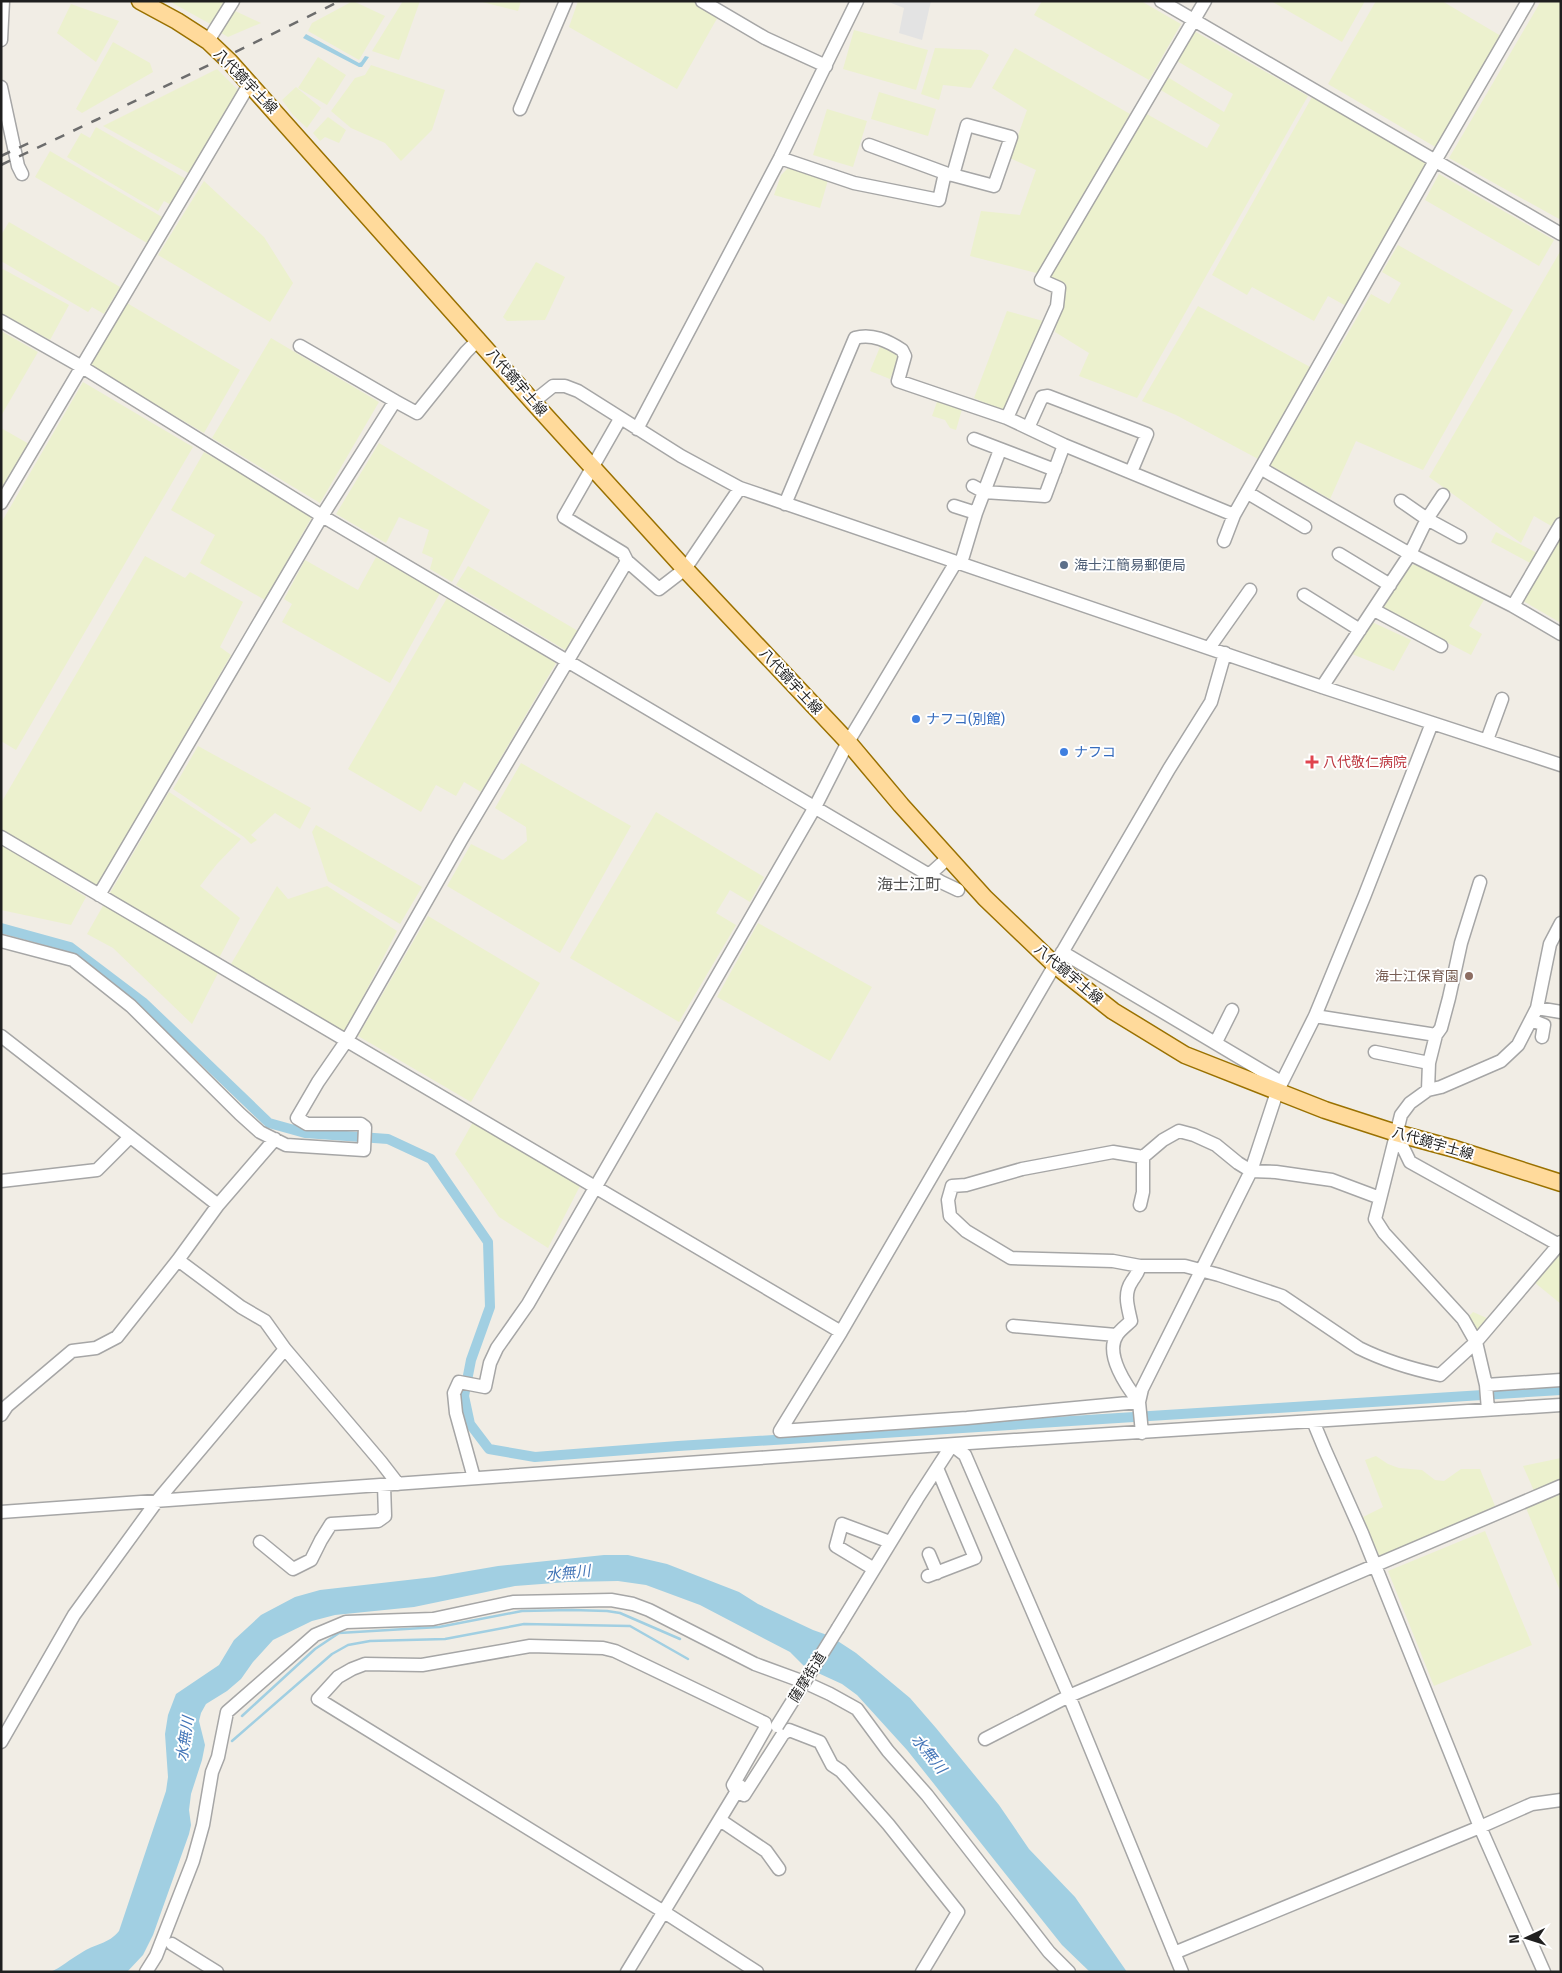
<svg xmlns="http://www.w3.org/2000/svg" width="1562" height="1973" font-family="'Fira Sans','Noto Sans JP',sans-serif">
<rect width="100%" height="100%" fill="#f1ede5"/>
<path fill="#ecf1ce" d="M169 1H226L212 25Z
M353 1 385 16 359 60 308 31 312 23Z
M403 1H420L399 60 372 51Z
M478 1H521L518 11Z
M578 1H694L719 15 677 89 569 27Z
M1042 1H1141L1181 24 1149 80 1034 15Z
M1271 1H1365L1342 42Z
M1376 1H1442L1501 36 1437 148 1328 84Z
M1541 1H1561V220L1449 158Z
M71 4 119 21 96 62 57 33Z
M233 10 261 23 228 37 218 31Z
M854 30 928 50 916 90 843 69Z
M1194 31 1308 96 1137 398 1079 376 1089 353 1055 332 1066 284 1049 277 1145 113 1207 148 1220 125 1159 89 1166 76 1224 112 1233 94 1177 61Z
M113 42 150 63 153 72 82 113 76 109Z
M935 48 981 50 989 55 971 88 943 85 939 100 921 94Z
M1015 48 1130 114 1040 274 970 256 981 211 1020 215 1036 170 1010 158 1027 110 992 88Z
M318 57 346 75 327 105 298 88Z
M371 65 445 90 432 130 401 161 385 143 351 128 331 111 355 78 365 75Z
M217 69 238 90 190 174 103 126Z
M296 87 321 108 307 128 293 115 282 100Z
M879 92 936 109 928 136 871 119Z
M1312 97 1429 163 1348 307 1328 296 1314 321 1252 287 1247 295 1212 275Z
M827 109 867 121 853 167 813 155Z
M328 117 346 130 339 143 325 137 320 141 313 133Z
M96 127 186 179 171 205 164 201 158 211 67 157 81 133 90 138Z
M50 151 162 217 147 243 35 177Z
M788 168 828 180 820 208 774 195 781 175Z
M1439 174 1554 240 1539 266 1425 200Z
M204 181 264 237 293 283 270 322 158 255Z
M9 222 120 287 104 314 92 307 88 312 1 261V235Z
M1398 245 1513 310 1423 470 1356 441 1330 499 1270 465 1371 294 1389 304 1401 283 1382 272Z
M1561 250V513L1553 527 1534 516 1521 543 1429 477Z
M536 262 565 277 545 320 507 321 503 317Z
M1 268 69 305 50 340 1 313Z
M127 303 240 370 204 433 90 366Z
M1198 306 1312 368 1260 460 1176 415 1142 401Z
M1007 311 1043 321 1004 412 974 398Z
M1 331 38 352 1 416Z
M271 338 379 402 320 503 212 438Z
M880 347 900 355 890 379 870 371Z
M83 382 193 447 16 750 1 741V523Z
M938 399 963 406 956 430 950 428 945 420 932 416Z
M1 428 29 444 1 492Z
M379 443 490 510 452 582 430 569 433 558 422 553 429 530 399 517 386 543 336 514Z
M204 452 313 515 265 600 200 563 215 535 171 510Z
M1496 532 1537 553 1532 564 1491 542Z
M1561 534V623L1523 601Z
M145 556 185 578 190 572 243 602 220 647 231 655 96 888 1 829V803Z
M376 557 440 593 390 683 282 622 292 604 284 599 305 560 358 590Z
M1417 564 1485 598 1469 626 1482 634 1471 655 1383 609 1408 566Z
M468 566 578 631 567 651 456 585Z
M447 598 556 663 481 792 464 782 456 796 436 785 421 812 348 769Z
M1372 622 1411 640 1394 671 1352 654Z
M198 746 311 808 300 829 275 813 251 835 257 840 251 844 244 837 173 789Z
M521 763 631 826 560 953 447 886 471 844 503 860 527 841 526 827 495 808Z
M169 792 241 839 217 864 200 886 240 918 219 958 110 893Z
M656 812 764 877 750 902 730 890 716 913 736 925 679 1022 570 958Z
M316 825 422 887 400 924 328 881 312 832Z
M1 844 86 897 71 925 1 910Z
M277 886 288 899 327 886 397 931 345 1032 231 964Z
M104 904 219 971 192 1024 113 948 87 934Z
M428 916 540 983 471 1102 358 1036Z
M758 923 872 987 830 1061 717 997Z
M473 1122 580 1186 548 1248 499 1217 455 1154Z
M1561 1251V1304L1534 1282Z
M1473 1312 1489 1319 1478 1333 1467 1318Z
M1376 1456 1388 1464 1399 1468 1422 1470 1435 1480 1444 1481 1461 1469H1480L1495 1506 1381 1560 1363 1517 1383 1507 1365 1460Z
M1561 1458V1479L1534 1491 1523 1466Z
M1561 1494V1593L1526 1508Z
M1485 1531 1532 1645 1434 1686 1388 1571Z"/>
<path fill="#e3e3e3" d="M886 1H931L922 40 899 33 904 8Z"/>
<path fill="#a1cfe2" d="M306 34 359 63 361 62 365 56 369 57 362 67H359L303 38Z
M604 1555H628L667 1564 739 1592 758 1604 813 1630 830 1636 856 1653 910 1698 936 1728 999 1805 1029 1849 1075 1897 1127 1972H1090L1062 1945 907 1750 857 1695 842 1684 805 1667 790 1652 700 1605 646 1585 618 1581 568 1582 515 1586 414 1607 335 1615 312 1621 273 1640 253 1662 241 1679 227 1691 206 1704 201 1713 199 1721 205 1745 202 1760 191 1794 189 1810 191 1825 189 1834 153 1935 143 1955 127 1972H50C61 1968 70 1959 81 1953 94 1944 109 1944 119 1931L166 1791 168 1777 165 1734 168 1715 176 1694 219 1665 234 1640 261 1615 295 1597 320 1590 434 1577 498 1566Z"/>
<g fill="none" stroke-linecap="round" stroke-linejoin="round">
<path stroke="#a1cfe2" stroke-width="2.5" d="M242 1716 315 1649 339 1633 439 1627 522 1611 572 1610 607 1611 620 1613 680 1639
M232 1741 332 1654 348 1645 370 1641 445 1639 524 1624 630 1626 688 1659"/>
<path stroke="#a1cfe2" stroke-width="10" d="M1 928 70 947 144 1003 269 1123 305 1133 388 1139 431 1159 488 1242 490 1307 471 1360 464 1396 470 1424 489 1449 535 1457 678 1446 1561 1390"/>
<g stroke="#a6a6a6" stroke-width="15">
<path id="minor" d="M702 1 765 38 826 66
M1161 1 1561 234
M1 40 3 1
M208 41 233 1
M1 87 18 166 22 174
M520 109 566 1
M780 158 854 183 939 200 945 173 869 145
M945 173 994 186 1011 137 967 125 953 175
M1 321 82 367 322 516 941 882 958 890
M300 346 395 401
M533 402 553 386H565L578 391 681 456 740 488 1322 687 1561 765
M1007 418 1057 306 1059 288 1041 280 1205 1
M620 419 564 517 623 553 627 561
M1028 428 1042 397 1048 396 1147 434 1131 472
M637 429 780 158 857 1
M974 439 1055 470
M1262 469 1410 554 1513 606 1561 634
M973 486 984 492 1045 496 1064 445
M1248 493 1305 527
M1401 501 1427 519 1460 537
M1 503 250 83
M785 504 855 338C872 333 888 341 902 350L905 356 898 381 1007 418 1064 445 1234 515 1435 161 1528 1
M954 506 976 513
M1224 541 1234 515
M1339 554 1390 585
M961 563 976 513 1000 450
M1304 595 1360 630
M1513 606 1561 524
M1374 610 1441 646
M1209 648 1250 590
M1322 687 1410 554 1427 519 1443 495
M1487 740 1502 699
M1 837 841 1332
M929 875 949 857
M99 895 322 516 395 401 417 413 466 352 479 339
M1 941 73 960 131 1006 240 1114 260 1132 286 1145 364 1150 365 1127 361 1124H307L297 1118 318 1082 347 1040 461 840 627 561 659 589 685 569 740 488
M1062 952 1281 1082
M1537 1008 1561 1012
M1315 1016 1436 1035
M1531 1020 1544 1025 1542 1037
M1 1036 218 1205
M1216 1042 1232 1010
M1375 1052 1429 1063
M1428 1090 1429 1063 1436 1035 1441 1028 1449 998 1461 943 1480 882
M1396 1133 1410 1162 1561 1246
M1 1181 97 1170 130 1137
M952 1186 948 1200 950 1216 966 1231 1011 1258 1113 1261 1140 1266H1185L1219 1275 1282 1296 1359 1348C1385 1361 1412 1369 1440 1375L1476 1342 1561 1242
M952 1186 966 1185 1022 1169 1113 1152 1143 1157 1163 1140 1179 1131 1194 1135 1216 1145 1238 1163 1251 1171 1276 1172 1332 1180 1380 1198
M1140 1205 1143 1192V1157
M178 1260 241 1307 265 1321 285 1349 381 1462 398 1484
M1013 1326 1116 1335
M1486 1385 1561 1380
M1139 1402C1127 1387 1104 1354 1117 1335 1120 1330 1127 1325 1131 1321 1128 1307 1123 1294 1132 1281 1136 1275 1138 1273 1140 1266
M1488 1410 1486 1385 1476 1342 1463 1319 1384 1233 1375 1219 1401 1115 1410 1103 1428 1090 1441 1087 1501 1061 1518 1045 1537 1008 1550 944 1561 923
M1 1415 7 1406 72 1351 96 1348 117 1337 178 1260 218 1205 275 1139
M1313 1421 1325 1450 1362 1533 1480 1827 1544 1972
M780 1431 841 1332 1169 769 1211 702 1225 653
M780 1431 967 1418 1139 1402
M1142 1433 1139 1402 1142 1389 1251 1171 1277 1092 1315 1016 1364 897 1432 723
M474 1478 456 1413 454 1393 459 1382 485 1387 490 1363 497 1348 528 1304 815 807 848 742 956 562
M1 1512 969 1443 1561 1405
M260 1542 293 1569 311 1560 321 1540 331 1524 378 1521 385 1516 384 1485
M929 1554 937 1573
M874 1569 836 1546 842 1524 890 1542
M928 1576 975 1558 937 1468
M838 1628 917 1499 952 1445 965 1455 1069 1696 1182 1972
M985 1739 1069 1696 1561 1486
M1 1742 74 1615 157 1501 285 1349
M720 1820 766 1851 779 1869
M172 1944 217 1972
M1174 1953 1480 1827 1532 1804 1561 1800
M146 1972 156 1956 193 1861 203 1825 212 1772 218 1757 227 1712 315 1635 346 1622 433 1619 513 1602 611 1600 633 1604 649 1610 755 1664 804 1682 830 1694 857 1709 888 1751 927 1795 1049 1952 1069 1972
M627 1972 740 1786
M757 1972 664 1912 318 1699 338 1677 352 1669 365 1664 422 1665 530 1646 603 1648 615 1651 765 1723 766 1727 733 1785 737 1792 744 1795 783 1734 789 1730 820 1742 832 1765 841 1771 888 1824 958 1912 922 1972"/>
</g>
<g stroke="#9a7100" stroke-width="19">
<path id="major" d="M140 1 177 21 208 41 230 62 533 402 685 569 848 742 901 805 985 898 1055 965 1113 1011 1185 1055 1325 1110 1396 1133 1455 1149 1561 1183"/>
</g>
<use href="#minor" stroke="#fff" stroke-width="12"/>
<use href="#major" stroke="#ffda9b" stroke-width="16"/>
<path stroke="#6d6d6d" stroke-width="2.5" stroke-dasharray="10 10" stroke-linecap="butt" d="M1 156 33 141
M1 165 96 120 340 1"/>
<g stroke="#a6a6a6" stroke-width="15" stroke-linecap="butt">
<path id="minor-bridge" d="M777 1726 838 1628"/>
</g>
<use href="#minor-bridge" stroke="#fff" stroke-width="12"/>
</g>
<circle fill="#5c6f8a" stroke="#fff" stroke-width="2" cx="1064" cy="565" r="5"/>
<g fill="#3f7fe0" stroke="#fff" stroke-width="2">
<circle cx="916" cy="719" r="5"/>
<circle cx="1064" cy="752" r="5"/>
</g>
<path fill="#e0444e" stroke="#fff" stroke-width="2" d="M1309.5 754.5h5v5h5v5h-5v5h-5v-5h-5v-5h5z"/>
<circle fill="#8d6e63" stroke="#fff" stroke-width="2" cx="1469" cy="976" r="5"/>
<g text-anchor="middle" stroke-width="4" stroke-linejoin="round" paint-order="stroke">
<g font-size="14" fill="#1f1f1f" stroke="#fff">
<text transform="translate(246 81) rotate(46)" y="5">八代鏡宇土線</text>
<text transform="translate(517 382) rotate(49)" y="5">八代鏡宇土線</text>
<text transform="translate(791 681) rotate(47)" y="5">八代鏡宇土線</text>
<text transform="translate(1069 974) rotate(40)" y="5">八代鏡宇土線</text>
<text transform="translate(1433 1143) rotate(16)" y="5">八代鏡宇土線</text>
<text transform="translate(807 1677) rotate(-58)" y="5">薩摩街道</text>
</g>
<g font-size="14" fill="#4e5e75" stroke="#fff" text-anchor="start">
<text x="1074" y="570">海士江簡易郵便局</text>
</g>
<g font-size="14" fill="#366cbe" stroke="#fff" text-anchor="start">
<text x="926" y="724">ナフコ(別館)</text>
<text x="1074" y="757">ナフコ</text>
</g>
<g font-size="14" fill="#be3a42" stroke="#fff" text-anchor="start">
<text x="1323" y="767">八代敬仁病院</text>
</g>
<g font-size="14" fill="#785e54" stroke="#fff" text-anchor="end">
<text x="1459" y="981">海士江保育園</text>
</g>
<g font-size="15" font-style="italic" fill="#4375b7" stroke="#fff">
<text transform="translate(568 1573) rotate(-6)" y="5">水無川</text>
<text transform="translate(185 1739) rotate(-81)" y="5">水無川</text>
<text transform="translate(929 1754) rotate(51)" y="5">水無川</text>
</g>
<g font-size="16" fill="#525252" stroke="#fff">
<text x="909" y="890">海士江町</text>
</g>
</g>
<rect width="1562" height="1973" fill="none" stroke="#1f1f1f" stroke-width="5"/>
<g transform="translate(1527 1938) rotate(266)" stroke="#ffffff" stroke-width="4" paint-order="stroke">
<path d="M0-4L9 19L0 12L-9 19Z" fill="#1f1f1f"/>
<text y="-8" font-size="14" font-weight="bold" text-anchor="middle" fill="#1f1f1f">N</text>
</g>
</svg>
